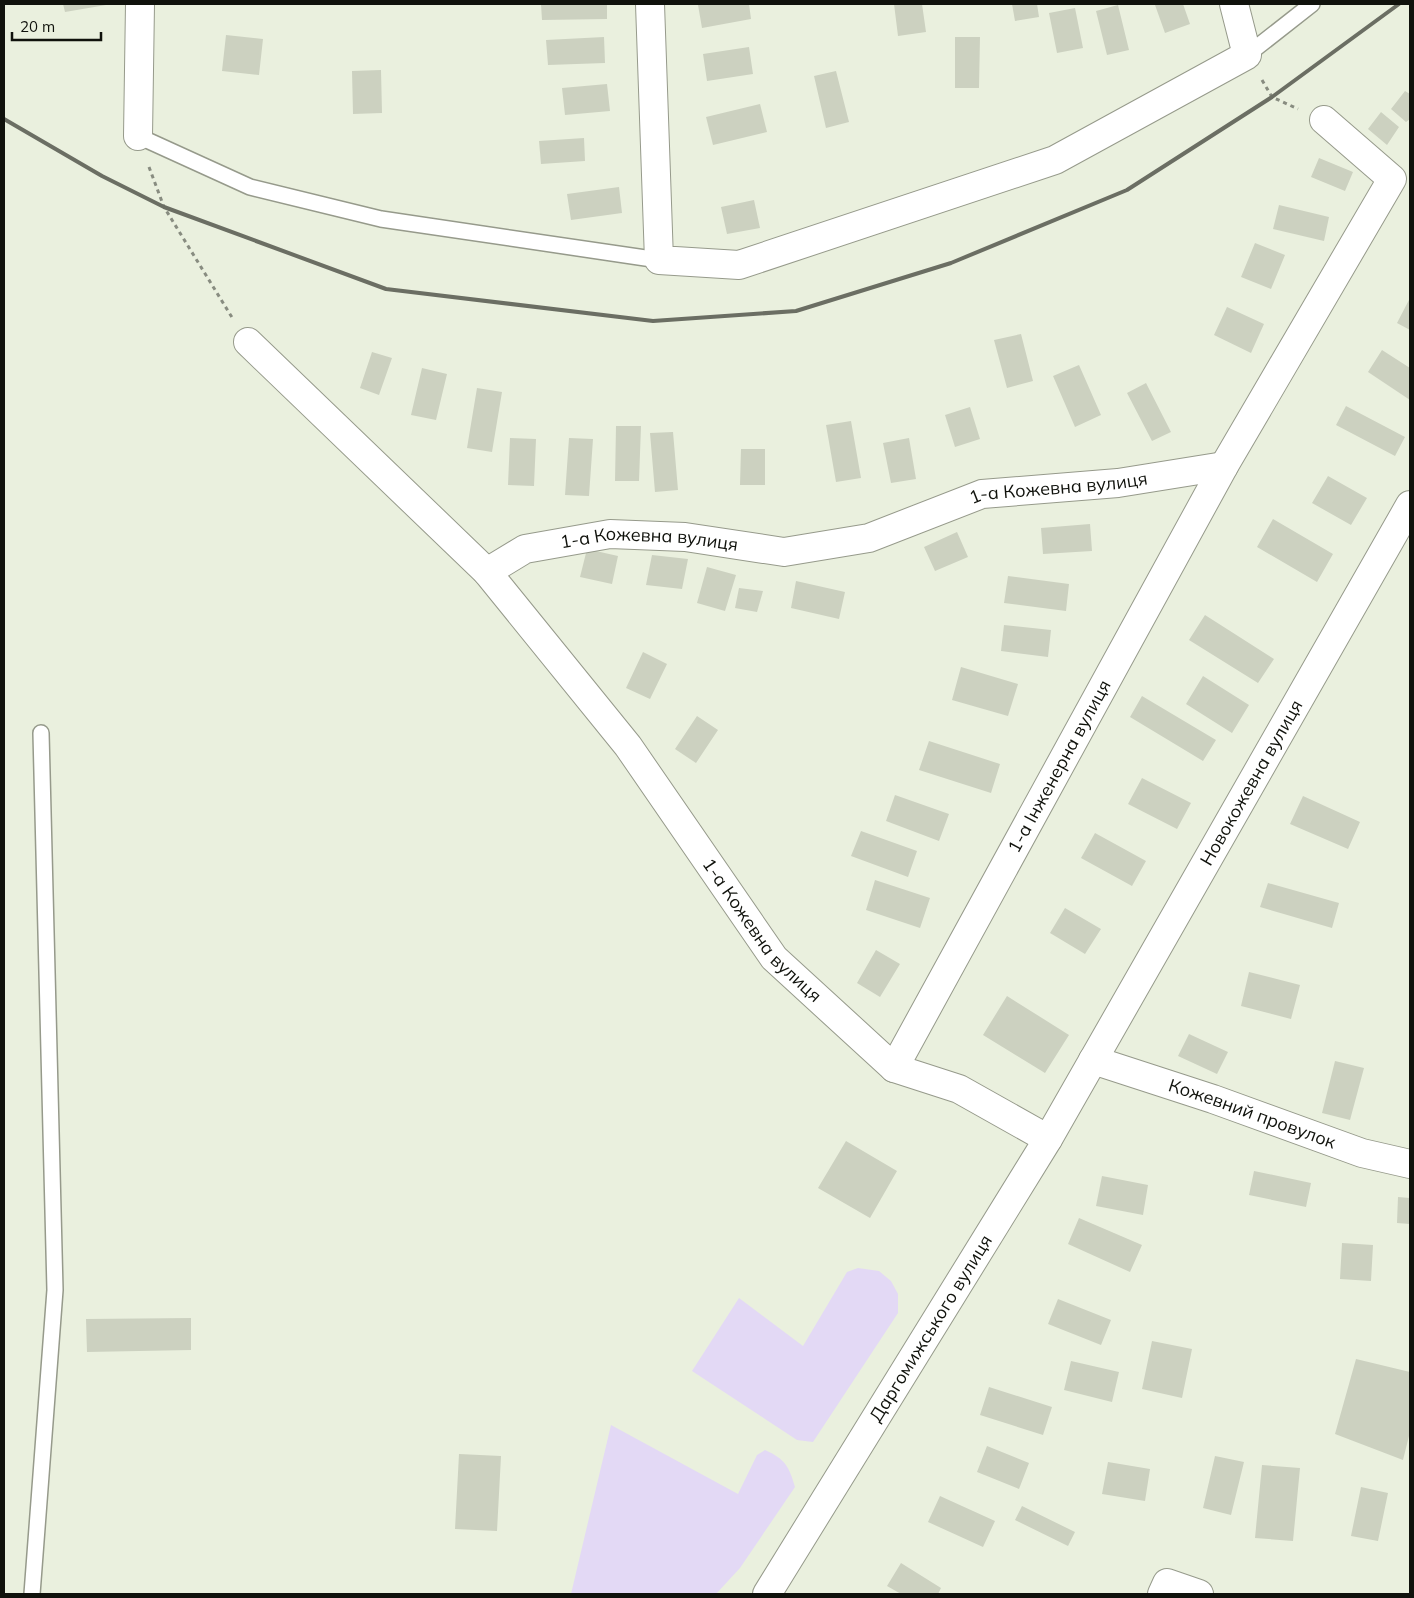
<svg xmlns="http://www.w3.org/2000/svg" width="1414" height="1598" font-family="Mulish,sans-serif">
<rect width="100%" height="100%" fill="#eaf0de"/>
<path fill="#e3d9f5" d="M858 1268 879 1271 891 1281 898 1294V1313L813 1442 797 1440 692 1371 739 1298 803 1346 847 1272Z
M611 1425 738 1494 757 1455 765 1450C785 1459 789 1466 795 1487L740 1568 716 1594H571Z"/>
<path fill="#ccd1c0" d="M63 4H105L106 5 65 12Z
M541 4H607V19L542 20Z
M706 4H749L751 19 702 28 698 5Z
M894 4H922L926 32 898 36Z
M1012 4H1037L1039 17 1015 21Z
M1158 4H1183L1190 24 1165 33 1155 5Z
M1118 5 1129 50 1107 55 1096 11Z
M1075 8 1083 48 1057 53 1049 13Z
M226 35 263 39 259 75 222 71Z
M604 37 605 63 548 65 546 40Z
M955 37H980L979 88H955Z
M749 47 753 74 707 81 703 54Z
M381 70 382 113 353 114 352 71Z
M836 71 849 122 826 128 814 76Z
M607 84 610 111 565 115 562 88Z
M1405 91 1410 94V119L1406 122 1391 109Z
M760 104 767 132 713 145 706 117Z
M1381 112 1399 127 1387 145 1368 129Z
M584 138 585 161 541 164 539 141Z
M1319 158 1353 172 1345 191 1311 177Z
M619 187 622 213 571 220 567 194Z
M754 200 760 228 727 234 721 207Z
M1279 205 1329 217 1324 241 1273 229Z
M1255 243 1285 255 1271 289 1241 277Z
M1410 298V330L1397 323Z
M1227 307 1264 324 1251 353 1214 335Z
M1021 334 1033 381 1007 388 994 340Z
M1382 350 1410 368V400L1368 372Z
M372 352 392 358 379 395 360 388Z
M1079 365 1101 415 1075 427 1053 376Z
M422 368 447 374 436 420 411 415Z
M1146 383 1171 432 1152 441 1127 393Z
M477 388 502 392 492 452 467 448Z
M1346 406 1405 437 1395 456 1336 425Z
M970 407 980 439 955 447 945 415Z
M851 421 861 478 836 482 826 425Z
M616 426H641L639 481H615Z
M673 432 678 490 655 492 650 433Z
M510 438 536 439 534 486 508 485Z
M569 438 593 439 589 496 565 495Z
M909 438 916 479 891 483 883 443Z
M741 449H765V485H740Z
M1328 476 1367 498 1351 525 1312 503Z
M1273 519 1333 554 1317 582 1257 547Z
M1090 524 1092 551 1043 554 1041 528Z
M957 532 968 557 935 571 924 547Z
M587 549 618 556 612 584 580 577Z
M652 555 688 559 682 589 646 585Z
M707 567 736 575 725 611 697 603Z
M1008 576 1069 584 1066 611 1004 603Z
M796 581 845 592 839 619 791 608Z
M739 588 763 591 757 612 735 608Z
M1205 615 1274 659 1258 683 1189 640Z
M1004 625 1051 630 1048 657 1001 651Z
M643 652 667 664 650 699 626 688Z
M961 667 1018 684 1008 716 952 700Z
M1203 676 1249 705 1232 733 1186 704Z
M1142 696 1216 740 1203 761 1130 717Z
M697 716 718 730 696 763 675 749Z
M929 741 1000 764 991 793 919 770Z
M1142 778 1191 803 1177 829 1128 804Z
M895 795 949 814 939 841 886 821Z
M1303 796 1360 822 1348 849 1290 824Z
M861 831 917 851 908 877 851 856Z
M1095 833 1146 861 1132 886 1081 858Z
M875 880 930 898 920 928 866 910Z
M1268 883 1339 903 1332 928 1260 907Z
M1065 908 1101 929 1085 954 1050 933Z
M876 950 900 964 880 997 857 983Z
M1249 972 1300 985 1291 1019 1241 1006Z
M1007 996 1069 1035 1045 1073 983 1035Z
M1189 1034 1228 1052 1217 1074 1178 1056Z
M1335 1061 1364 1068 1350 1120 1322 1113Z
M846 1141 897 1171 870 1218 818 1188Z
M1254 1171 1311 1183 1306 1207 1249 1195Z
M1102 1176 1148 1185 1143 1215 1096 1206Z
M1398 1197 1410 1198V1224L1397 1223Z
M1079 1218 1142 1245 1130 1272 1068 1244Z
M1342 1243 1373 1245 1371 1281 1340 1279Z
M1058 1299 1111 1320 1101 1345 1048 1324Z
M191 1318V1350L87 1352 86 1319Z
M1152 1341 1192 1349 1182 1398 1142 1389Z
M1356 1359 1410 1372V1432L1403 1460 1335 1434Z
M1071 1361 1119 1372 1112 1402 1064 1390Z
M989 1387 1052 1407 1043 1435 980 1415Z
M987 1446 1029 1463 1019 1489 977 1472Z
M459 1454 501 1456 497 1531 455 1529Z
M1215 1456 1244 1462 1231 1515 1203 1508Z
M1108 1462 1150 1469 1145 1501 1102 1494Z
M1262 1465 1300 1468 1293 1541 1255 1538Z
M1361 1487 1388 1493 1378 1541 1351 1536Z
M940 1496 995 1521 983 1547 928 1522Z
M1022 1506 1075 1532 1068 1546 1015 1520Z
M901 1563 941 1588 938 1594H901L887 1586Z"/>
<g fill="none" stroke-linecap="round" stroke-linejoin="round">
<g stroke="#969a8b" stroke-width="18">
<path id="service" d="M1247 55 1312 4
M138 136 250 187 381 219 659 260
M32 1594 55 1290 41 733"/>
</g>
<g stroke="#969a8b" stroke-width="30">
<g id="minor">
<path d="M650 4 659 260 739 265 1055 160 1247 55 1234 4"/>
<path d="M138 136 140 4"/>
<path id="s1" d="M248 342 487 572 628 746 774 958 894 1068 959 1089 1048 1139"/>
<path id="s2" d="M487 572 525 549 610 534 685 537 784 552 869 538 982 494 1118 483 1224 466"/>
<path id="s3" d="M1093 1060 1213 1099 1362 1153 1410 1164"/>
<path id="s4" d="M894 1068 1224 466 1392 179 1324 120"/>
<path d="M1162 1594 1167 1583 1199 1594"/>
</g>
</g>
<g stroke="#969a8b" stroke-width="30">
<g id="tertiary">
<path id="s5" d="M767 1594 1048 1139 1410 505"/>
</g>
</g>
<path stroke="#888c80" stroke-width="3" stroke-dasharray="4 4" stroke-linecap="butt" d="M1262 80 1272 97 1298 109
M149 167 164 207 233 319"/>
<use href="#service" stroke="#fff" stroke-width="15"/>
<use href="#minor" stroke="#fff" stroke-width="28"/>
<use href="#tertiary" stroke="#fff" stroke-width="28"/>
<path stroke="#6b6e63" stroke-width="4" d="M4 119 102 176 164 207 386 289 653 321 796 311 951 263 1127 190 1272 97 1399 4"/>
</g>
<g text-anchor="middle" stroke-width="4" stroke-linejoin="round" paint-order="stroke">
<g font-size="18" fill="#10120c" stroke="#eaf0de">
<text dy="6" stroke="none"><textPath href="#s2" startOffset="590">1-а Кожевна вулиця</textPath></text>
<text dy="6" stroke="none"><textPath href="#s2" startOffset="170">1-а Кожевна вулиця</textPath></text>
<text dy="6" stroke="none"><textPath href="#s4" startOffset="344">1-а Інженерна вулиця</textPath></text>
<text dy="6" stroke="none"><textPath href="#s5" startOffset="945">Новокожевна вулиця</textPath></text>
<text dy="6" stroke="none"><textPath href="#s1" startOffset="784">1-а Кожевна вулиця</textPath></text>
<text dy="6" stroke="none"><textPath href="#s3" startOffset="168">Кожевний провулок</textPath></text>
<text dy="6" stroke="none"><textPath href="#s5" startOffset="312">Даргомижського вулиця</textPath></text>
</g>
</g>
<rect width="1414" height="1598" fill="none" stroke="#10120c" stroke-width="10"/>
<path d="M12 32v8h89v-8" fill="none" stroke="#10120c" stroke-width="2.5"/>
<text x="20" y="32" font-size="15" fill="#10120c" stroke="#eaf0de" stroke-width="4" paint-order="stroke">20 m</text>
</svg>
